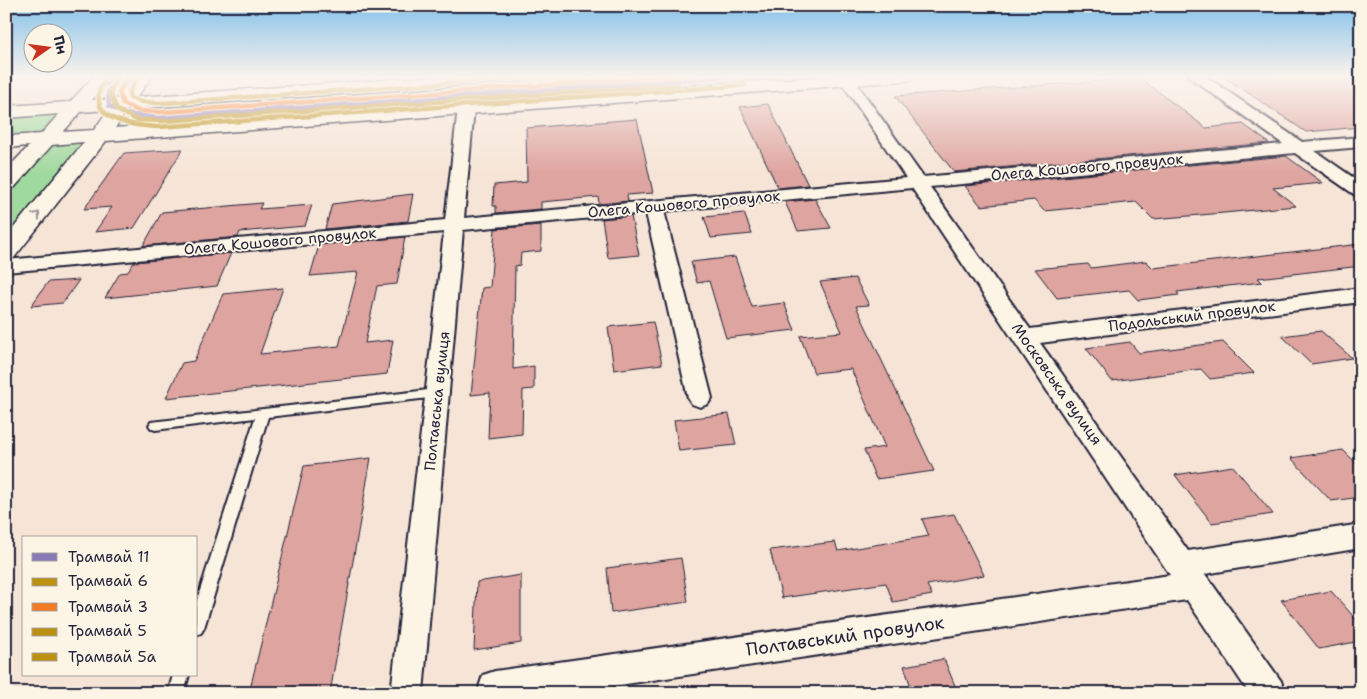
<svg xmlns="http://www.w3.org/2000/svg" width="1367" height="699" font-family="'Shantell Sans',sans-serif">
<rect width="100%" height="100%" fill="#f6e5d7"/>
<filter id="ink" filterUnits="userSpaceOnUse"><feTurbulence type="fractalNoise" baseFrequency=".02" numOctaves="2"/><feDisplacementMap in="SourceGraphic" scale="10" xChannelSelector="R" yChannelSelector="G"/><feConvolveMatrix kernelMatrix="1 2 1 2 8 2 1 2 1" color-interpolation-filters="sRGB"/></filter>
<g filter="url(#ink)">
<path fill="#a0d99e" stroke="#617e6c" d="M554 76H839L108 131 127 106Z
M67 110 40 136 6 139V114Z
M92 138 6 247V191L49 142Z"/>
<path fill="#dea49f" stroke="#22223b" d="M1223 76H1361V127L1306 132Z
M1140 78 1206 128 1243 124 1269 143 954 172 895 96Z
M768 104 808 185 778 188 740 107Z
M637 119 653 193 627 195 628 201 599 204 598 197 541 202V209L496 213V206H493L494 185 527 182 526 128Z
M183 149 134 228 95 232 112 207 84 209 124 153Z
M1286 156 1323 183 1273 188 1296 206 1224 213 1153 219 1136 202 1044 211 1034 200 981 206 965 186Z
M413 194 408 221 325 229 332 204Z
M815 199 831 228 798 231 785 202Z
M262 203 259 209 312 205 305 226 240 232 238 237 143 246 162 212Z
M744 213 752 234 711 238 704 217Z
M631 216 639 255 608 258 602 219Z
M541 225V251L521 253 520 265 515 266 513 369 534 366V389L523 390 522 434 488 438 490 393 471 395 482 288 490 287 495 229Z
M405 237 397 284 377 286 365 343 393 340 387 374 166 398 182 363 194 361 223 294 283 288 260 354 339 346 358 272 310 276 319 245Z
M1361 244V266L1258 278 1262 282 1177 292 1179 295 1138 300 1129 290 1057 298 1035 269 1088 264 1091 268 1146 261 1153 268Z
M231 253 217 286 105 298 120 273 128 272 134 262Z
M735 257 752 307 784 303 795 330 726 338 709 281 697 283 691 262Z
M855 278 869 305 856 306 934 471 876 479 864 450 885 447 851 369 814 373 800 336 842 332 820 282Z
M79 280 63 303 31 306 48 282Z
M653 322 662 364 614 370 608 327Z
M1321 331 1352 358 1311 364 1282 336Z
M1130 342 1139 353 1223 342 1254 373 1210 379 1201 369 1112 381 1086 348Z
M729 414 736 445 679 451 674 420Z
M1343 450 1361 468V497L1331 501 1291 458Z
M371 458 330 693H249L304 466Z
M1233 466 1273 514 1212 523 1175 475Z
M954 514 984 575 927 585 932 595 893 602 886 583 782 598 770 550 835 542 838 551 929 536 922 519Z
M681 558 688 602 611 613 607 568Z
M521 575V643L474 650 477 582Z
M1331 591 1361 625V641L1319 649 1281 600Z
M944 659 958 693H913L904 666Z"/>
<g fill="none" stroke-linecap="round" stroke-linejoin="round">
<g stroke="#22223b" stroke-width="4">
<path id="service" d="M437 389 441 390 443 393 441 396 437 397 268 417 204 628 201 633 196 635V603L255 418 155 430 151 428 149 425 151 422Z
M173 675H189L184 693H168Z"/>
</g>
<g stroke="#22223b" stroke-width="4">
<path id="minor" d="M845 76 852 77 923 177 1283 144 1188 76H1205L1302 142 1361 137V147L1315 151 1361 183V196L1355 195 1295 153 930 187 1030 329 1361 288V302L1040 343 1188 551 1361 524V548L1205 574 1281 681 1285 693H1249L1187 600 566 693H481L479 687 483 675 495 671 1170 575 912 188 664 211 712 398 708 404 700 407 692 404 688 398 646 213 463 230 423 693H391L444 232 6 272V260L445 220 458 108 461 105H471L474 108 464 218 906 178 840 80Z"/>
</g>
<g stroke="#22223b" stroke-width="3">
<path id="tertiary" d="M94 76H113L92 100 117 99 134 76H152L137 97 441 76H528L525 80 519 81 128 109 115 128 830 76H914L911 80 905 81 106 141 14 258 6 260V237L84 142 52 145 14 188 6 189V170L29 146 6 148V136L41 134 59 114 6 118V106L70 102ZM108 110 94 130 63 132 81 112Z"/>
</g>
<use href="#service" fill="#fcf5e5" fill-rule="evenodd"/>
<use href="#minor" fill="#fcf5e5" fill-rule="evenodd"/>
<use href="#tertiary" fill="#fcf5e5" fill-rule="evenodd"/>
<g stroke="#fcf5e5" stroke-width="7">
<path id="tram-1" d="M118 76 108 93 109 106 125 114 158 118 741 76"/>
</g>
<g stroke="#fcf5e5" stroke-width="7">
<path id="tram-2" d="M107 76C105 80 101 85 100 90 90 122 137 126 158 127L745 85"/>
</g>
<g stroke="#fcf5e5" stroke-width="7">
<path id="tram-3" d="M128 76 119 92 123 104 139 111 163 112 674 76"/>
</g>
<g stroke="#fcf5e5" stroke-width="7">
<path id="tram-4" d="M118 76 110 92 117 110 137 120 163 121 678 85"/>
</g>
<g stroke="#fcf5e5" stroke-width="7">
<path id="tram-5" d="M136 80 129 93 130 98 141 102 163 103 549 76"/>
</g>
<use href="#tram-1" stroke="#897ab7" stroke-width="4.5"/>
<use href="#tram-2" stroke="#bd9012" stroke-width="4.5"/>
<use href="#tram-3" stroke="#f37b24" stroke-width="4.5"/>
<use href="#tram-4" stroke="#bd9012" stroke-width="4.5"/>
<use href="#tram-5" stroke="#bd9012" stroke-width="4.5"/>
</g>
<defs><path id="oneway-chevron" d="M-2-3.5L2.5 0L-2 3.5" fill="none" stroke-width="1.6" stroke-linecap="round" stroke-linejoin="round" transform="scale(1.25)"/></defs>
<use stroke="#9a9698" href="#oneway-chevron" transform="translate(37 215) rotate(-52)"/>
</g>
<linearGradient id="sky" x2="0" y2="1"><stop stop-color="#83c1ea"/><stop offset="0.44" stop-color="#fbf3ed"/><stop offset="1" stop-color="#fbf3ed" stop-opacity="0"/></linearGradient>
<rect width="1367" height="174" fill="url(#sky)"/>
<g text-anchor="middle" stroke-width="4" stroke-linejoin="round" paint-order="stroke">
<g font-size="15" fill="#22223b" stroke="#fcf5e5">
<text transform="translate(1087 167) rotate(-5)" y="5">Олега Кошового провулок</text>
<text transform="translate(684 204) rotate(-5)" y="5">Олега Кошового провулок</text>
<text transform="translate(280 241) rotate(-5)" y="5">Олега Кошового провулок</text>
<text transform="translate(1192 316) rotate(-7)" y="5">Подольський провулок</text>
<text transform="translate(1057 384) rotate(55)" y="5">Московська вулиця</text>
<text transform="translate(437 401) rotate(-84)" y="5">Полтавська вулиця</text>
</g>
<g font-size="18" fill="#22223b" stroke="#fcf5e5">
<text transform="translate(845 636) rotate(-8)" y="6">Полтавський провулок</text>
</g>
</g>
<rect width="1367" height="699" fill="none" stroke="#fcf5e5" stroke-width="25"/>
<rect x="12" y="12" width="1342" height="674" fill="none" stroke="#22223b" stroke-width="2" filter="url(#ink)"/>
<rect x="22" y="536" width="175" height="140" fill="#fcf5e5" stroke="#a5a1a1"/>
<rect x="32" y="553" width="25" height="8" fill="#897ab7" stroke="#a5a1a1"/>
<text x="68" y="562" font-size="15" fill="#22223b">Трамвай 11</text>
<rect x="32" y="578" width="25" height="8" fill="#bd9012" stroke="#a5a1a1"/>
<text x="68" y="586" font-size="15" fill="#22223b">Трамвай 6</text>
<rect x="32" y="603" width="25" height="8" fill="#f37b24" stroke="#a5a1a1"/>
<text x="68" y="612" font-size="15" fill="#22223b">Трамвай 3</text>
<rect x="32" y="628" width="25" height="8" fill="#bd9012" stroke="#a5a1a1"/>
<text x="68" y="636" font-size="15" fill="#22223b">Трамвай 5</text>
<rect x="32" y="653" width="25" height="8" fill="#bd9012" stroke="#a5a1a1"/>
<text x="68" y="662" font-size="15" fill="#22223b">Трамвай 5а</text>
<g transform="translate(48 48) rotate(76)"><circle r="24" fill="#fcf5e5" stroke="#a5a1a1"/>
<path d="M0-4L9 19L0 12L-9 19Z" fill="#c8321e"/>
<text y="-8" font-size="14" font-weight="bold" text-anchor="middle" fill="#22223b">Пн</text>
</g>
</svg>
